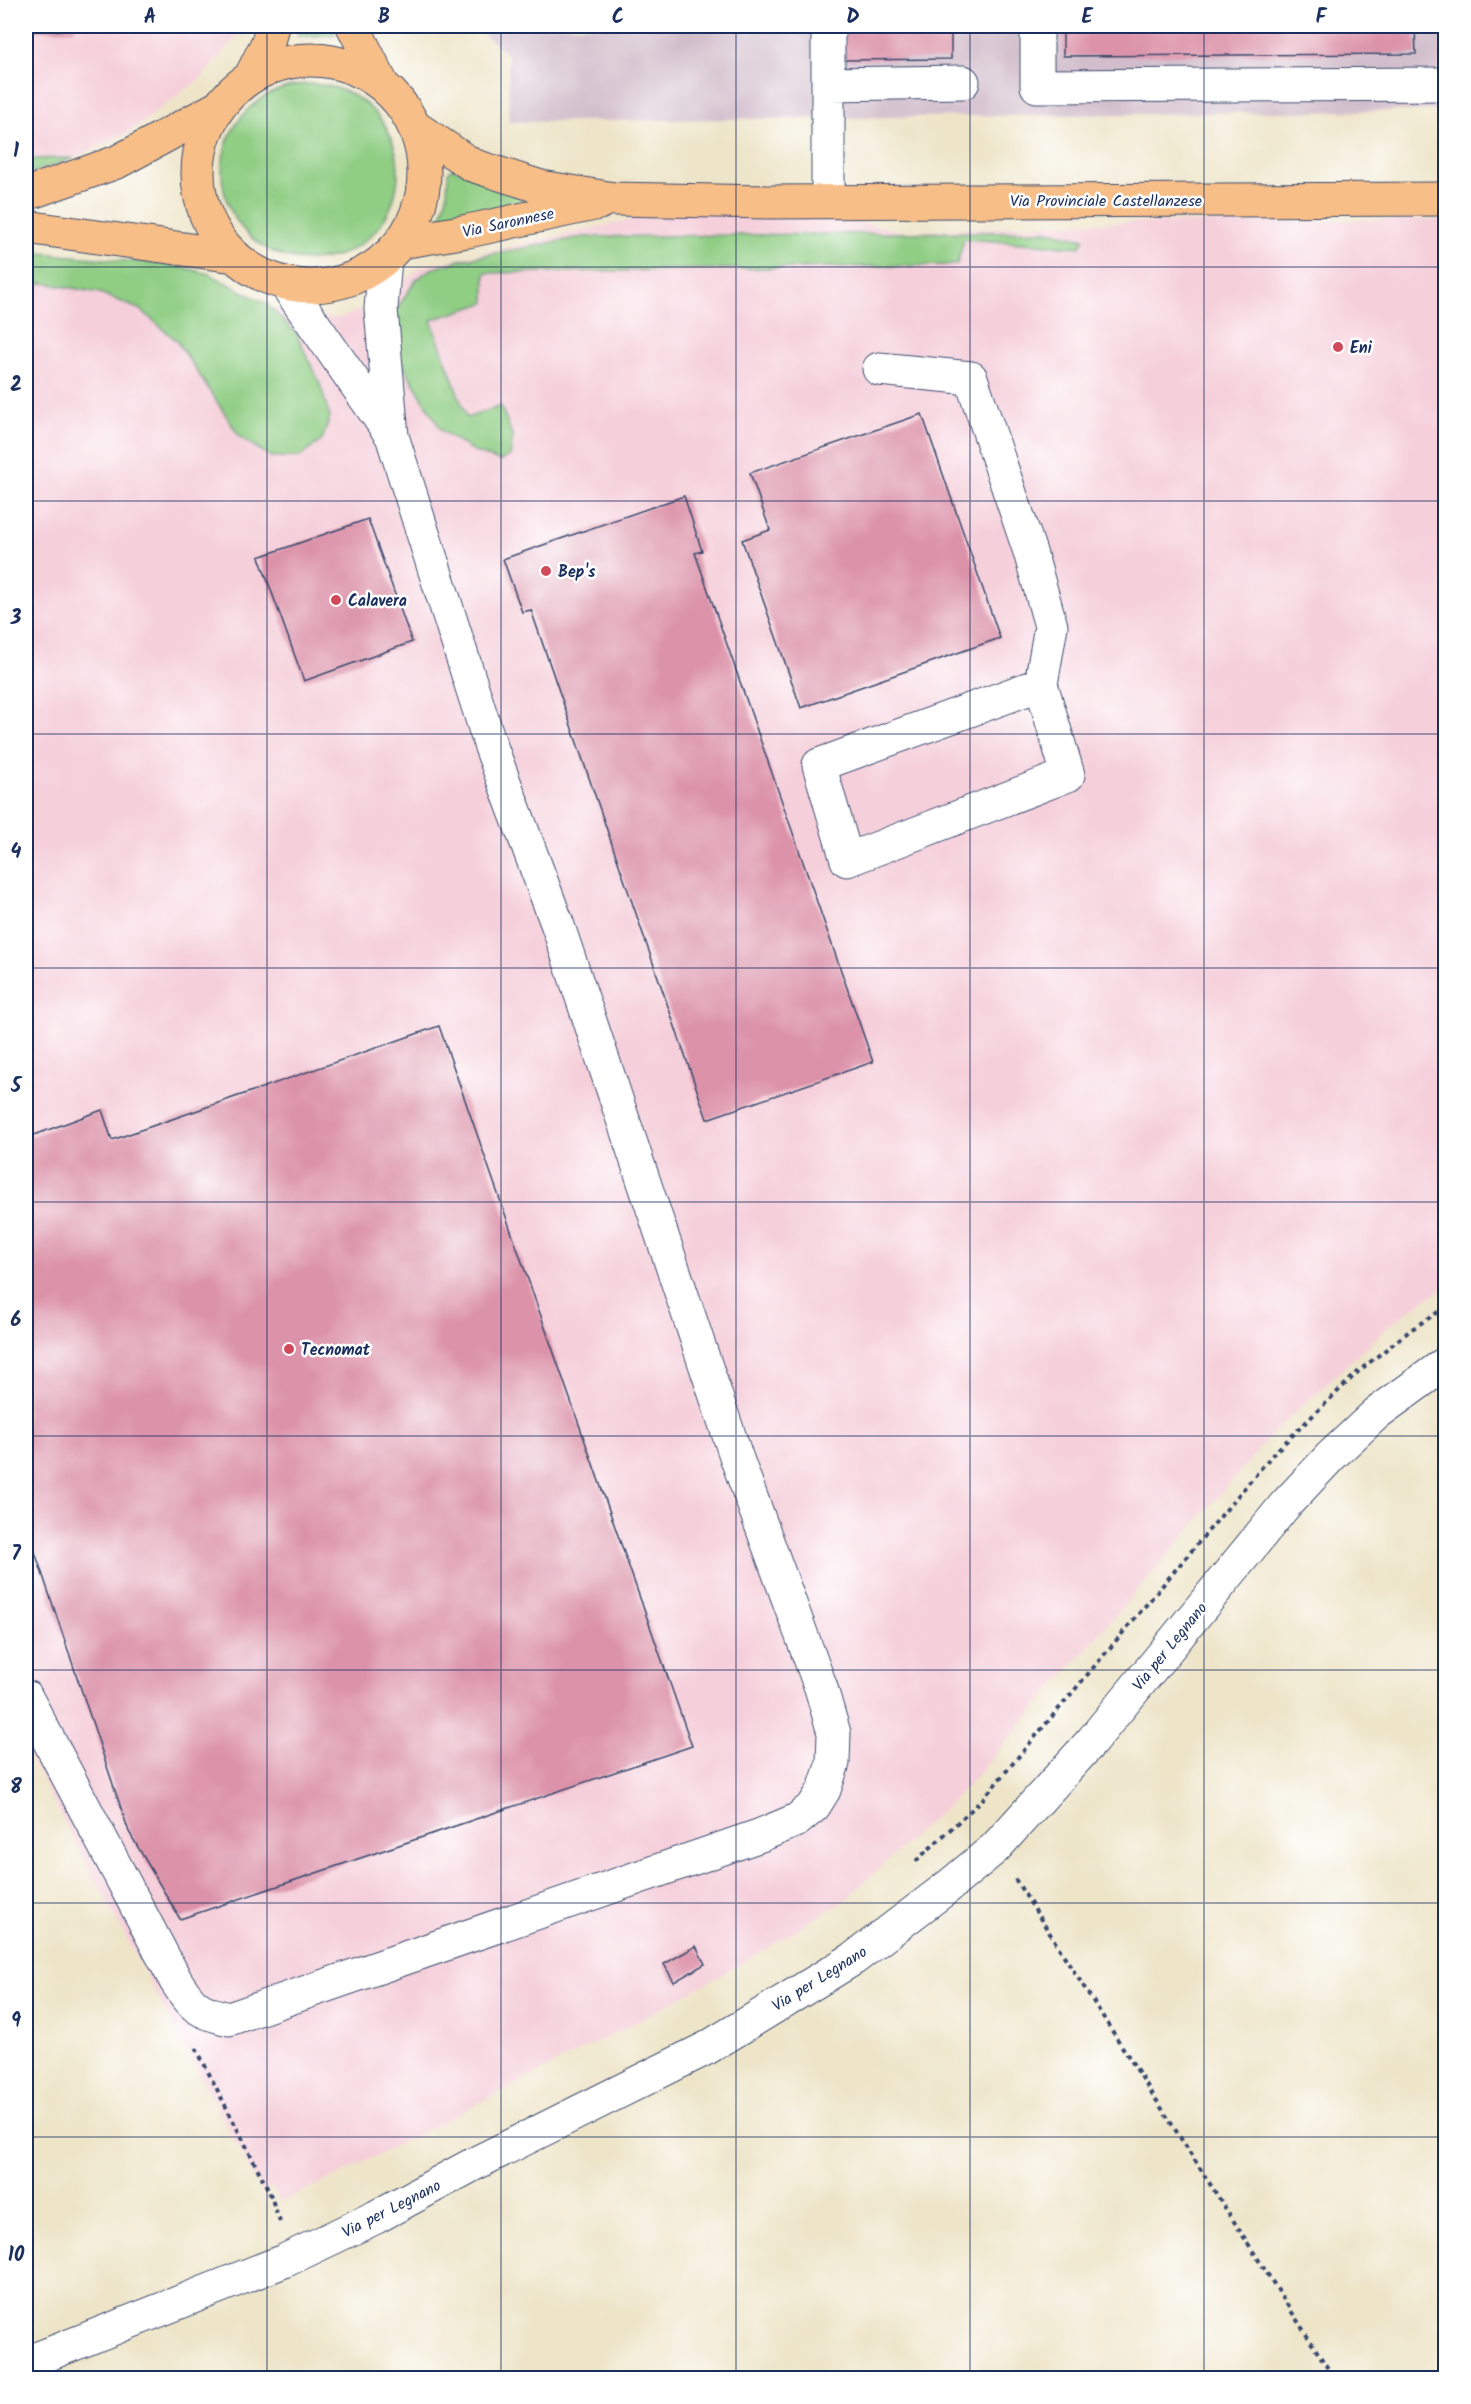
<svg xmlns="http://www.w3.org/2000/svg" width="1471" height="2404" font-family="Kalam,sans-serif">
<rect width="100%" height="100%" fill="#fff"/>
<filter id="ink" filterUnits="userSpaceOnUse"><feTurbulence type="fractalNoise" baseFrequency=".0167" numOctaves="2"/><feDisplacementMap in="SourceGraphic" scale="12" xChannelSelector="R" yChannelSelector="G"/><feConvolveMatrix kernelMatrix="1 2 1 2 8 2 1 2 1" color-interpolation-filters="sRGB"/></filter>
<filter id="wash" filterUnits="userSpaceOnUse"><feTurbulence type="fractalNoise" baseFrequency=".008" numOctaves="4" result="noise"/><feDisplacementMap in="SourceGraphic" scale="24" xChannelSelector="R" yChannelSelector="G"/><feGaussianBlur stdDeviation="1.35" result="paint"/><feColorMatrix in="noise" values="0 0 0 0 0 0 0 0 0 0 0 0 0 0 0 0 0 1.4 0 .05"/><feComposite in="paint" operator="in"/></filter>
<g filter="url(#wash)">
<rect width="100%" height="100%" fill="#eee5c9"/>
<path fill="#f5cfda" d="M26 26H246L202 77 132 130 74 158 26 159Z
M767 202 904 232 1087 223 1445 219V1287L1398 1318 1274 1432 966 1788 845 1900 734 1968 623 2029 331 2179 279 2202 273 2187 262 2192 26 1750V252L174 265 209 274 298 319 341 318 383 301 421 267 639 218Z"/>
<path fill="#d1bdcb" d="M474 26H1445V110L509 122 508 55Z"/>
<path fill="#90ce84" stroke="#567e71" stroke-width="1.5" d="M298 26H333L335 33 332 35 299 36 297 32Z
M222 172a88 88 0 1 1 176 0a88 88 0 1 1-176 0Z
M74 158 29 174 26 175V159Z
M453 168 522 198 521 207 479 211 445 219 441 216 447 196 448 172Z
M1048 231 1084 239 1080 247 964 239 957 265 485 273V303L431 320 467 418 501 406 513 437 510 456 500 461 474 452 441 430 399 358 393 315 415 281 429 270 460 260 582 237Z
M26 252 174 265 209 274 267 304 296 333 320 384 330 417 322 440 300 457H271L240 437 177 341 141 310 100 293 44 283 26 286Z"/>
<g id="blocks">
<path fill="#dc92a9" d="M26 26H77L73 30 26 31Z
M844 26H951V59L844 60Z
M1063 26H1415L1416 54 1063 56Z
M922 414 1000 638 801 708 742 540 770 530 750 473Z
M684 496 702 551 695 553 873 1062 707 1119 531 610 522 612 503 559Z
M368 519 412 642 304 681 259 557Z
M439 1026 692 1746 180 1919 129 1832 26 1525V1138L102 1110 112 1140Z
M696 1946 705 1964 674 1982 664 1964Z"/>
</g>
</g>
<g filter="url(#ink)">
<use href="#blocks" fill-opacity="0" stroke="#3b4a6e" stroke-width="1.5"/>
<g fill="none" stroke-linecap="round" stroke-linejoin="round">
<g stroke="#3b4a6e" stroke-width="35">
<path id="minor" d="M828 26V84L963 82
M1037 26V86L1446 84
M828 201V84
M285 283 392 436
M879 369 971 378 1030 552 1051 626 1041 684 1068 775 847 860 819 765 1041 684
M26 1697 176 1981C193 2008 199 2012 229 2019L761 1835 797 1820 814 1806 824 1790 833 1763 834 1733 821 1688 737 1459 558 926 491 747 392 436 381 309 385 258
M26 2363 284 2261 376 2217 474 2164 707 2048 853 1959 949 1886 995 1848 1092 1741 1285 1505 1331 1456 1377 1413 1446 1363"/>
</g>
<g stroke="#3b4a6e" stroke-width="35">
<path id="major" d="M353 26 382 84
M198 173a113 113 0 1 1 226 0a113 113 0 1 1-226 0Z
M251 76 268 42 272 26
M415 127 472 165 541 187 614 199 767 202 1446 199
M26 194 117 162 217 108
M26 227 234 256
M401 242 468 231 599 203"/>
</g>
<path stroke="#3b4a6e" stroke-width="4" stroke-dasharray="4.5 4.5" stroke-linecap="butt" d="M916 1861 982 1800 1273 1454 1360 1370 1412 1329 1446 1307
M1015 1879 1334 2378
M196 2048 269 2191 280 2222"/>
<use href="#minor" stroke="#fff" stroke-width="33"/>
<use href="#major" stroke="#f7be88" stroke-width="33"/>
</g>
</g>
<path fill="none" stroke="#1b2f5e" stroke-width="1.5" stroke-opacity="0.55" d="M267 26V2378M501 26V2378M736 26V2378M970 26V2378M1204 26V2378M26 267H1446M26 501H1446M26 734H1446M26 968H1446M26 1202H1446M26 1436H1446M26 1670H1446M26 1903H1446M26 2137H1446"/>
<g fill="#d1495b" stroke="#fff" stroke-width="2">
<circle cx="1338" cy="347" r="6"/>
<circle cx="546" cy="571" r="6"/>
<circle cx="336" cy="600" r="6"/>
<circle cx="289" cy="1349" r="6"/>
</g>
<g text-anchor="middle" stroke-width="5" stroke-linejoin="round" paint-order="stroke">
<g font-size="16" fill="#1b2f5e" stroke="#fff">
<text x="1106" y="206">Via Provinciale Castellanzese</text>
<text transform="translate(508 222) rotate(-12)" y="6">Via Saronnese</text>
<text transform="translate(1169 1646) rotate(-51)" y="6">Via per Legnano</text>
<text transform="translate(819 1978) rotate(-32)" y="6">Via per Legnano</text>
<text transform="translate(391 2208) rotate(-27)" y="6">Via per Legnano</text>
</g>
<g font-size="16" font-weight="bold" fill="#1b2f5e" stroke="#fff" text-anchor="start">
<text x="1350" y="353">Eni</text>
<text x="558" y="577">Bep's</text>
<text x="348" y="606">Calavera</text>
<text x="301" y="1355">Tecnomat</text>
</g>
</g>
<rect width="1471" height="2404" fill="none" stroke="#fff" stroke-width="66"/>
<rect x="33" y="33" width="1405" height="2338" fill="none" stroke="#1b2f5e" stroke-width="2"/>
<g font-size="20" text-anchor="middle" font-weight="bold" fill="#1b2f5e">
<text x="150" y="23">A</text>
<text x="384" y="23">B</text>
<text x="618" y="23">C</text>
<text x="853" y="23">D</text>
<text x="1087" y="23">E</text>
<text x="1321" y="23">F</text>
<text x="16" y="157">1</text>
<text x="16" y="391">2</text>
<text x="16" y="624">3</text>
<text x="16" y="858">4</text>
<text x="16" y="1092">5</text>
<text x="16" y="1326">6</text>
<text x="16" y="1560">7</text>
<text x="16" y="1793">8</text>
<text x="16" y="2027">9</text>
<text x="16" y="2261">10</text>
</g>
</svg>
